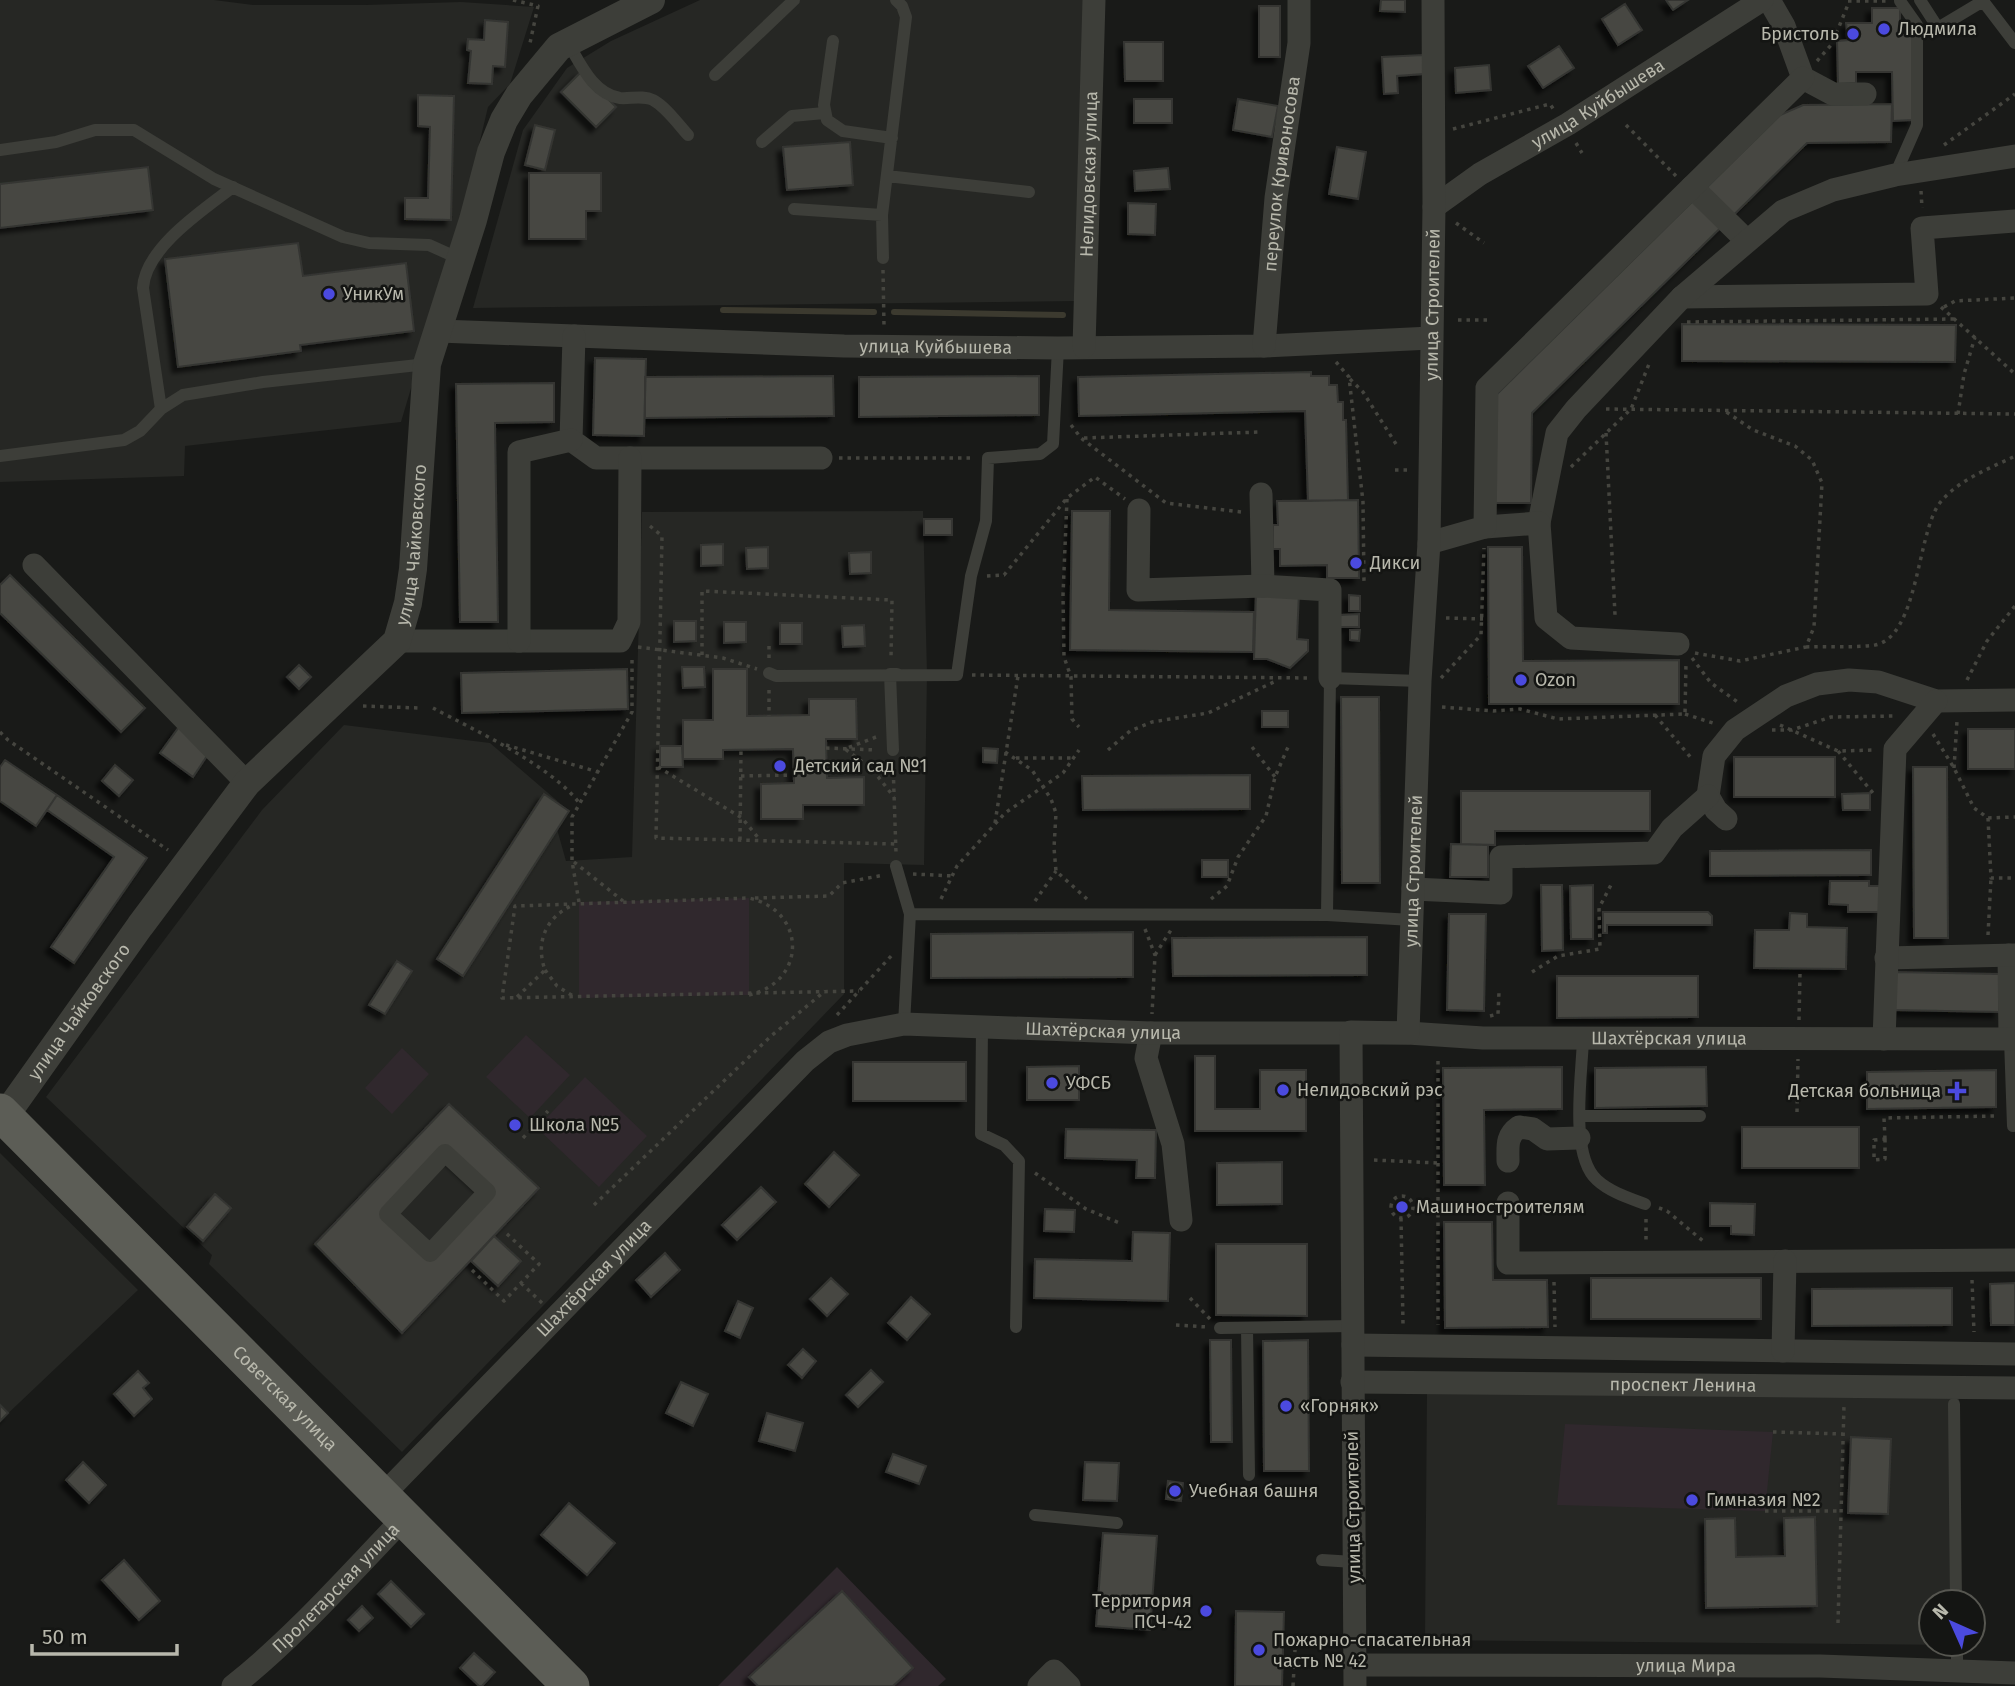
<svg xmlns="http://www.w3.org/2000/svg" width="2015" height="1686" font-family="'Fira Sans',sans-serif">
<defs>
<filter id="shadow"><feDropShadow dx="-5.5" dy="5.5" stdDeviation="2" flood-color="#0009"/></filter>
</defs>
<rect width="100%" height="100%" fill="#191a18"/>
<path fill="#262724" d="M0 0H214L253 5H366L461 2 534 7 510 84 488 107 461 220 401 422 185 446 184 476 0 482Z
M700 0H1084L1077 301 473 308 523 130 567 68 611 41Z
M923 511 927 674 924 865 844 863V994L402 1452 209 1264 212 1255 46 1097 262 810 344 725 490 743 569 811 557 829 566 861 632 857 642 512Z
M0 1153 138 1290 0 1421Z
M1427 1392 1959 1397 1957 1602H1931V1644L1956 1645 1425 1640Z"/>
<path fill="#30282d" d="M749 898V995L579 998V902Z
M526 1035 570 1075 530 1118 486 1077Z
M402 1048 429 1074 392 1114 365 1088Z
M585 1077 647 1136 599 1187 537 1128Z
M1565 1424 1773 1432 1765 1511 1557 1505Z
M837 1567 946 1679 938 1686H718Z"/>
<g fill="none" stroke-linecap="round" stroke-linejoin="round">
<path stroke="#3c3a2f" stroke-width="6" d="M723 310 874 312
M894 312 1063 315"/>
</g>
<path fill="#464742" stroke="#343532" stroke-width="2" fill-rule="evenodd" filter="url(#shadow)" d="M1381 0H1405V12L1380 11Z
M1666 0H1688L1673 10Z
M1625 4 1642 30 1618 45 1602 19Z
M1259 6H1280V57H1259Z
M1872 8H1900V35H1912L1913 120 1893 121 1892 72H1856V83L1838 84 1837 41 1848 40 1846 23H1872Z
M485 20 508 22 505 67 493 66 492 84 468 83 471 51 467 50 468 39 484 40Z
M1124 42H1163V81H1125Z
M1559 46 1574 68 1543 88 1528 66Z
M1423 55 1424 74 1397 76 1398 93 1384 94 1382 57Z
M1489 65 1491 90 1456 93 1455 68Z
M581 72 616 107 596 127 561 92Z
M418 95 454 96 451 220 405 219V198H428L430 127 418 126Z
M1134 99H1172V123H1134Z
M1238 99 1278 106 1272 137 1233 130Z
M1892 104 1891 142 1807 143 1532 413 1531 503H1495L1496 395 1780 115 1803 105Z
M535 125 555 130 545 170 525 165Z
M850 142 853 185 787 190 783 147Z
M1337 147 1366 152 1358 199 1329 194Z
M148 167 153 210 0 228V184Z
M1168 168 1170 189 1135 191 1134 171Z
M529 173H601V211H586V239H529Z
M1128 203 1156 204 1155 235 1128 234Z
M298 243 303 276 406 263 414 331 300 345 301 351 178 367 165 259Z
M1682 324 1956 325 1955 362 1682 361Z
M595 358 646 359 644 436 593 435Z
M1311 372V376H1329V385H1337L1338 402H1343V420H1346L1348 500 1308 501 1305 411 1079 416 1078 377Z
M833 376 834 416 645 418V377Z
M1039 376V415L859 417V377Z
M554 383V422L495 423 498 622H460L456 384Z
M1358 500 1359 578H1327V565L1280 566V549H1273V525H1278L1277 501Z
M1072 511H1110L1109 610 1254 612 1253 652 1070 650Z
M924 519H952V535H924Z
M723 544V565L701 566V545Z
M768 547V568L747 569 746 548Z
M1488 547H1522L1523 661 1679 660V704H1489Z
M871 552V573L850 574 849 553Z
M10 575 145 708 121 732 0 613V585Z
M1256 590 1299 592 1297 639 1308 640V651L1290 668 1267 659H1254Z
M1349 595 1360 596V611H1349Z
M1359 614V627H1340V615Z
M674 621H696V641L674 642Z
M724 622H746V642L724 643Z
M780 623H802V644H780Z
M864 625 865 646 843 647 842 626Z
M1350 630H1360L1359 641 1350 640Z
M299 665 311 677 299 689 287 677Z
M682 667H704L705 687 683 688Z
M627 669 628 709 462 713 461 673Z
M713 669H747V716L809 715V699H856L857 739H826L827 778 864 777V805H803V819H761V784L794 783 793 749 723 750V759H683V720H713Z
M1341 697H1379L1380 883H1342Z
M1262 711H1288V727H1262Z
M179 727 211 750 193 777 160 753Z
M1968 729H2015V769H1968Z
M660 746H682L683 767H660Z
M983 748 998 749 997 763 983 762Z
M1734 757H1835V797H1734Z
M5 760 57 795 36 826 0 801V767Z
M115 765 133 780 119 796 102 781Z
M1913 767H1947L1948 938H1914Z
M1250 775V809L1083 810 1082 776Z
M1461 791H1650V831H1495V845L1461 844Z
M1870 793V810H1843L1842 794Z
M544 794 569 811 463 976 437 959Z
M57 795 147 858 74 963 51 947 114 857 47 810Z
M1451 844 1488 845V877H1450Z
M1871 850V875L1710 876V851Z
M1202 860H1228V877H1202Z
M1830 881H1869V886H1880L1879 912H1848V905L1829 904Z
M1541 885H1562L1563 950 1542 951Z
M1593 885V939H1571L1570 886Z
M1603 912H1708L1712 916V925H1607V933H1603Z
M1790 913 1807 914V927L1847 928 1846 969 1754 968 1755 930H1789Z
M1449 914H1486L1484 1011 1447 1010Z
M1133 932V977L931 978V934Z
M1367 937V975L1173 976 1172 938Z
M397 961 412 971 385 1014 369 1005Z
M1893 972 2000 974 1999 1012 1892 1010Z
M1557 976H1698V1017L1557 1018Z
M1195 1056H1215V1109H1260V1070H1306V1131H1195Z
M853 1062H966V1101H853Z
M1079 1066V1100H1027V1067Z
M1562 1067V1109L1484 1110 1485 1185H1444L1443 1068Z
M1706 1067 1707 1106 1595 1108V1068Z
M1996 1070V1107L1867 1109V1072Z
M449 1104 539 1188 402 1333 315 1244ZM445 1153 487 1192 430 1253 388 1214Z
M1742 1127H1859V1168H1742Z
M1066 1129 1156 1130 1155 1178H1136L1137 1160 1065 1158Z
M834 1152 859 1175 829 1207 805 1184Z
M1282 1162V1204L1217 1205V1163Z
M761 1187 776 1202 737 1240 722 1225Z
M215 1194 231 1208 203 1241 187 1227Z
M1710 1203 1755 1204 1754 1235 1731 1234V1226H1710Z
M1045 1209 1075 1210 1074 1232 1044 1231Z
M1444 1222H1492L1493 1280H1547L1548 1327 1445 1328Z
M1133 1232 1170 1233 1168 1301 1034 1298 1035 1259 1132 1261Z
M494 1236 521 1261 498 1286 471 1261Z
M1216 1244H1307V1316L1216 1315Z
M665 1253 680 1270 651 1297 636 1280Z
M831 1278 848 1294 827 1316 810 1299Z
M1591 1278H1761V1319H1591Z
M2015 1283V1325H1991L1990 1284Z
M1952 1288V1325L1812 1326V1289Z
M911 1297 930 1314 907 1340 888 1323Z
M738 1301 753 1308 740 1338 725 1331Z
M1210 1340H1231L1232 1442H1211Z
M1308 1340 1309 1471H1264L1263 1341Z
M803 1349 816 1361 802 1378 788 1365Z
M871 1370 883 1382 858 1407 846 1395Z
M138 1371 149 1383 143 1388 152 1399 134 1416 114 1394Z
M681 1382 708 1394 693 1426 666 1413Z
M0 1405 8 1413 0 1421Z
M767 1413 803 1423 795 1451 759 1441Z
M1851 1437 1891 1439 1888 1514 1848 1513Z
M893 1454 926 1466 919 1484 886 1472Z
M83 1462 106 1485 89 1503 66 1480Z
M1085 1462 1119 1463 1117 1501 1083 1500Z
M1168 1481 1183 1483 1181 1501 1166 1499Z
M569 1503 615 1543 587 1575 541 1535Z
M1815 1517 1817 1606 1706 1608 1705 1519 1735 1518 1736 1557 1785 1556 1784 1518Z
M1103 1533 1157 1536 1150 1630 1096 1626Z
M124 1560 160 1601 139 1620 102 1580Z
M391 1581 424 1614 411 1627 378 1594Z
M842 1591 913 1668 893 1686H758L749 1677Z
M362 1606 373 1618 359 1631 348 1620Z
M1236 1611 1284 1612 1282 1686H1235Z
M474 1653 495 1672 482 1686H479L460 1668Z"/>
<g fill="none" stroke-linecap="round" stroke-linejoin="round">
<path stroke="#45453f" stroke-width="3.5" stroke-dasharray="3.5 5" stroke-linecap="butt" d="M513 0 538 6 530 43
M1848 1H1886
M1817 61 1832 44 1849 2
M1626 125 1676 176
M1453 129 1550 104 1554 110
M1576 143 1582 153
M1944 145 2015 94
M1921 191 1922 208
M1456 223 1484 243
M883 270 884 326
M1941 307 2015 374
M1944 307 1955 301 2015 298
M1458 320H1491
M1687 322 1955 319
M1336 362 1349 377 1363 502 1364 582
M1350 379 1363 392 1396 444
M1606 409 2015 414
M1958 414 1964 374 1975 337
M1071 425 1081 438 1166 503 1241 512
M1606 433 1615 615
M1084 438 1260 432
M839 458H975
M1571 467 1631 409 1649 364
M1395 470H1411
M1067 499 1063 595 1064 657 1071 677 1072 719 1079 727
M650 526 662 536 656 838 896 844
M987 576 1004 575 1067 498 1095 477 1125 499
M1446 618 1483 619
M638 647 723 658 757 669
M1806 647C1828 646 1853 648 1875 645 1918 637 1917 535 1939 504 1957 480 1989 469 2015 456
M1695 653 1740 661 1806 647 1814 627 1822 483 1812 460 1795 446 1753 430 1725 411
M702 655V591L892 600 891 658
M769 658V645
M1692 658 1711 683 1739 703
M972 675 1310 678
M1441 678 1481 635 1484 548
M1967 680 1987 641 2015 606
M769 690V716
M363 706 419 708
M1442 707 1493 711 1520 709 1558 719 1685 714 1686 663
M433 708C476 731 552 766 580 804
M1685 714 1716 724
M1655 715 1692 759
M1780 725 1838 751 1875 750
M1772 730H1792L1831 717 1895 716
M0 732 8 740 168 850
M1933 734 1954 768 1974 808 1988 818 2015 817
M876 737 845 749 872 769 894 797
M506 745 598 772
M1252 747 1275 777
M826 748 877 750
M1108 750 1130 731 1152 722 1208 713 1278 680
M1838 751 1873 793
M1005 752 1032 770 1051 799 1056 813 1054 848 1056 871 1087 899
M1016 758H1073
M893 763 896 853
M658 767 742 818 760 840
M1954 768 1957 721
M741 776 794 775
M1988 818 1991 878H2015
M995 823 1018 676
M740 840 741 749
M574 862 623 901
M913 874 953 876
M755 898 829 896 842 883 884 875
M941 899 957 866 1005 813 1063 773 1079 750
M1211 899 1227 886 1238 857 1266 816 1275 777 1288 747
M1035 901 1056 871
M579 902 572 861V817L632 712V659
M1145 929 1155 955 1152 1014
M1988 935 1991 878
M1155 955 1171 930
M545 970 557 986 573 996
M1532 972 1558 956 1600 949 1599 908 1613 881
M749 995C807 982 807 911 749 898L515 906 502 998 859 991
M517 997 545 970C535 942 546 917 573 905
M837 1015 893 954
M1490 1016 1498 1014 1499 992
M1799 1020 1800 973
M1438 1061V1325
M1797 1112 1798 1059
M523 1138 548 1111
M1885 1139 1884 1118 1997 1116
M1885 1139V1159L1874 1160V1140Z
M1374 1160 1438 1163
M1035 1173 1086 1209 1122 1224
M1391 1207a11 11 0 1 1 22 0a11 11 0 1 1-22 0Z
M1438 1204 1488 1203
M594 1205 770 1037 825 991
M1659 1208 1667 1211 1703 1241
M1401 1218 1403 1324
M1646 1219V1242
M472 1270 504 1301 539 1264 506 1233
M1972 1280 1974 1332
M1554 1282 1555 1327
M521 1283 542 1303
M1190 1298 1210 1319
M1176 1325 1207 1327
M1773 1432 1843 1434
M1765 1511H1841
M1838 1623 1844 1405
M1293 1686 1295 1650"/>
<path stroke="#3d3e39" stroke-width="12" d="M1920 0 1938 28 1983 1 2015 43
M833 41 824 105 827 120 843 131 892 138
M568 43C580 63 593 94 620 98 630 99 643 95 653 100 666 107 678 124 688 135
M715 75 794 0
M762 142 792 116 824 113
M0 150 56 142 95 130H134L214 179 343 237 369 243 429 245 460 259
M1895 175 1917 125V25L1900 1
M887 176 1029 192
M794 209 882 215
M883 258 882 215 906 17 902 6 896 0
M161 409 143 288C145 248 203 210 233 187
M0 456 124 440 140 431 161 409 183 395 263 382 427 364
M769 673 776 676 957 675
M957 675 971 576 986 521 988 458 1040 454 1053 444 1058 348
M893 750 890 674H897
M896 866 910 914
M1327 915 1330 678 1420 681
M904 1024 910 914 1327 915 1412 920
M982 1027 981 1134 1004 1145 1019 1161 1016 1327
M1583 1039C1582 1074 1569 1155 1597 1180 1610 1192 1629 1198 1645 1204
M2010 1039 2013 1126
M1580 1116H1700
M1220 1328 1353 1326
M1247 1328 1249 1475
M1954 1404 1956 1602
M1035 1515 1117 1523
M1322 1560 1354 1562
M1957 1644V1671"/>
<path stroke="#3d3e39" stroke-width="18" d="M445 1153 487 1192 430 1253 388 1214Z"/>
<g stroke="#3d3e39" stroke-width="23">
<path d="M1769 0 1784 26 1803 78 1833 94H1865"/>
<path d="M1692 187 1746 240"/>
<path id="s1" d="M1434 207 1480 174 1568 124 1762 0"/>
<path d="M1682 297 1927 294 1922 228 2015 221"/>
<path id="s2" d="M439 331 844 346 1058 348 1264 346 1431 338"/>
<path d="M574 336 571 440 596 458H821"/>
<path id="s3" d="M1264 346 1276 198 1299 43V0"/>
<path id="s4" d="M1084 347 1094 0"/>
<path d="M1261 494 1263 586"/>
<path d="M1139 510 1138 590 1263 586 1330 590V678"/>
<path d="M1539 523 1557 433 1576 409 1682 297 1783 211 1833 190 1895 175 2015 156"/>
<path d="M1485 527 1539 523 1546 618 1571 638 1678 644"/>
<path d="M1429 543 1485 527 1487 388 1803 78"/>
<path d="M34 565 247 783"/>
<path d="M397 641H620L629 622 630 458"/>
<path d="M519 641V452L571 440"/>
<path d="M1726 819 1716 810 1708 796 1714 756 1735 730 1786 696 1817 684 1849 680 1878 682 1936 701 2015 700"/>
<path d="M1413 889 1501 893V857L1654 853 1672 828 1708 796"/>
<path d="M2009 955 2010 1039"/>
<path d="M1886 958 2015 955"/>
<path d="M1151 1033 1146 1058 1173 1144 1181 1220"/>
<path d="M1884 1039 1895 749 1936 701"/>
<path d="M1508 1161C1508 1146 1506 1136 1519 1127L1533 1129 1547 1139 1579 1138"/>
<path d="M1508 1203V1263L2015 1260"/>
<path d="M1353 1345 2015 1354"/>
<path d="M1783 1351 1785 1261"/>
<path id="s5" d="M1352 1382 2015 1388"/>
<path id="s6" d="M382 1496 805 1061 829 1042 847 1035 904 1024 1151 1033H1408L1483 1038 2015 1039"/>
<path id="s7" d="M1355 1665 1820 1666 2015 1673"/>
<path id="s8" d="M233 1686C295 1637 349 1575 404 1518"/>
<path d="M1039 1686 1054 1671 1069 1686"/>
<path id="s9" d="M1355 1686 1351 1032 1408 1033 1420 681 1429 543 1434 207 1433 0"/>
</g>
<path stroke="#3d3e39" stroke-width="28" id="s10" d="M5 1116 140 926 247 783 397 641 408 603 413 569 427 364 473 220 491 152 504 120 519 95 559 47 651 0"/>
<path stroke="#5c5d56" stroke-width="37" id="s11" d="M0 1112 571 1686"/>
</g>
<g fill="#4b4adf" stroke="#141513" stroke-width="2.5">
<circle cx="1884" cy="29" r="7"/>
<circle cx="1853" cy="34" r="7"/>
<circle cx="329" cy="294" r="7"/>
<circle cx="1356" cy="563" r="7"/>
<circle cx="1521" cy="680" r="7"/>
<circle cx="780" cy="766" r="7"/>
<circle cx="1052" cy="1083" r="7"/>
<circle cx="1283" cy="1090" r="7"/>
<path d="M1953.5 1080.5h7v7h7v7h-7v7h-7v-7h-7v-7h7z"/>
<circle cx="515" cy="1125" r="7"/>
<circle cx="1402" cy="1207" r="7"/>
<circle cx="1286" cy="1406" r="7"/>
<circle cx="1175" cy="1491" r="7"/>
<circle cx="1692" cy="1500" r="7"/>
<circle cx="1206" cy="1611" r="7"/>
<circle cx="1259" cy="1650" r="7"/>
</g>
<g text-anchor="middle" stroke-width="5" stroke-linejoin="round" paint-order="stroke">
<g font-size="18" fill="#b8b8ac" stroke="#141513" text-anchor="start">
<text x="1898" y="35">Людмила</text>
<text x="1839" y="40" text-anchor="end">Бристоль</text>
<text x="343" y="300">УникУм</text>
<text x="1370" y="569">Дикси</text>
<text x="1535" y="686">Ozon</text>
<text x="794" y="772">Детский сад №1</text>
<text x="1066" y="1089">УФСБ</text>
<text x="1297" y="1096">Нелидовский рэс</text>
<text x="1941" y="1097" text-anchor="end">Детская больница</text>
<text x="529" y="1131">Школа №5</text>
<text x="1416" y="1213">Машиностроителям</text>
<text x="1300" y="1412">«Горняк»</text>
<text x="1189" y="1497">Учебная башня</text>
<text x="1706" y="1506">Гимназия №2</text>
<text x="1192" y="1607" text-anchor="end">Территория<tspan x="1192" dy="21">ПСЧ-42</tspan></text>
<text x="1273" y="1646">Пожарно-спасательная<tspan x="1273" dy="21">часть № 42</tspan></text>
</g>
<g font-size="18" fill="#b8b8ac" stroke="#141513">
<text dy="6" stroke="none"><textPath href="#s1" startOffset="194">улица Куйбышева</textPath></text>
<text dy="6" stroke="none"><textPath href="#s4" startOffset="173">Нелидовская улица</textPath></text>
<text dy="6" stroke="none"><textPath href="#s3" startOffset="173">переулок Кривоносова</textPath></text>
<text dy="6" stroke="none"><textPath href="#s9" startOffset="1440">улица Строителей</textPath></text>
<text dy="6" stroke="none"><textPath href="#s2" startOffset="497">улица Куйбышева</textPath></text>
<text dy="6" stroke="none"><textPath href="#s10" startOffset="716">улица Чайковского</textPath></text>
<text dy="6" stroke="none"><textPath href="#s9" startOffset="873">улица Строителей</textPath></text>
<text dy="6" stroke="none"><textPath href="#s10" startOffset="128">улица Чайковского</textPath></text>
<text dy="6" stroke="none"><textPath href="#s6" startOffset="914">Шахтёрская улица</textPath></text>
<text dy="6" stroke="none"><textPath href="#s6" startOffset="1480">Шахтёрская улица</textPath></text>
<text dy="6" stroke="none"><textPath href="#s6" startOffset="304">Шахтёрская улица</textPath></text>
<text dy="6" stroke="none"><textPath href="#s5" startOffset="331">проспект Ленина</textPath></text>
<text dy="6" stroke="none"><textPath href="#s11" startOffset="404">Советская улица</textPath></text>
<text transform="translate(1353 1507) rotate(-91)" y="6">улица Строителей</text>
<text dy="6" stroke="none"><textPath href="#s8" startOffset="142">Пролетарская улица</textPath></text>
<text dy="6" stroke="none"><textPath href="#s7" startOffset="331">улица Мира</textPath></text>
</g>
</g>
<g transform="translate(1952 1623) rotate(315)"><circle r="33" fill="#141513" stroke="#565650" stroke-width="2"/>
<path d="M0-5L12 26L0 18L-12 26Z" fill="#4b4adf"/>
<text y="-10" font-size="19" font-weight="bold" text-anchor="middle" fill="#b8b8ac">N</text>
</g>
<path d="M32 1644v10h145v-10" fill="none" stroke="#b8b8ac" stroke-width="3.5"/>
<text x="42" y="1644" font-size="21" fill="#b8b8ac" stroke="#141513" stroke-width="5" paint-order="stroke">50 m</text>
</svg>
